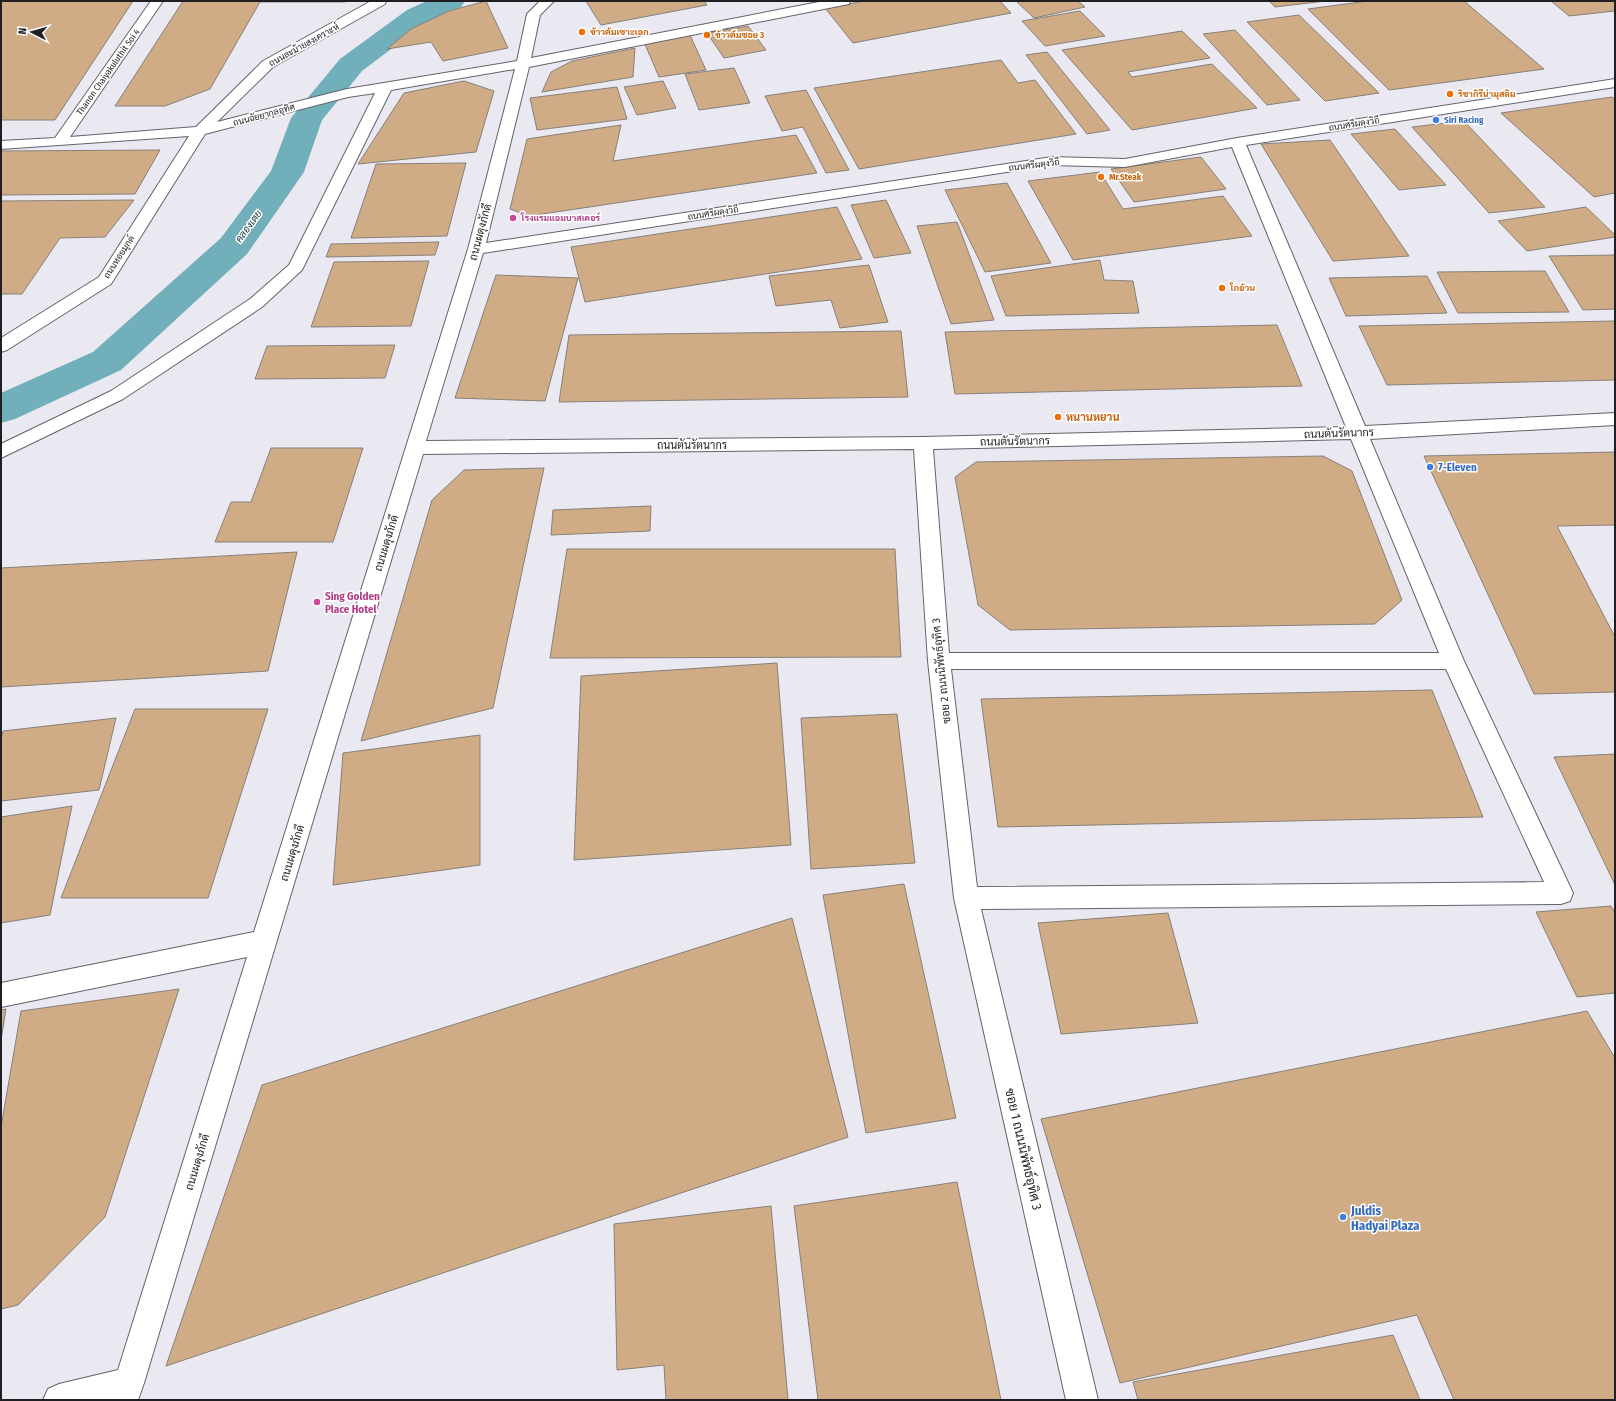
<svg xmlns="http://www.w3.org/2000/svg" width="1616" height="1401" font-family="'Fira Sans Condensed',Sarabun,sans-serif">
<rect width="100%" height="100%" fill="#eae8f1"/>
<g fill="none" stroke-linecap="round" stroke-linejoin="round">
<path fill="#71afbb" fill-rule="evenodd" d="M427 1H465L461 7 427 22 362 71 322 120 304 172 247 254 121 370 15 419 1 423V393L93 352 221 238 271 171 291 118 340 59 407 10Z"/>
</g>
<path fill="#cfac86" stroke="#87807a" d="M1 1H133L55 120H1Z
M183 1H345V2H260L210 89 165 106H115Z
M486 1 508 48 443 61 431 42 387 49 411 29 449 11Z
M586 1H704L707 5 601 25Z
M865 1H1000L1011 13 853 43 825 8Z
M1016 1H1078L1085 7 1034 18Z
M1269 1H1326L1275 7Z
M1368 1H1464L1544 69 1389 90 1308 9Z
M1551 1H1615V11L1569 16Z
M1080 11 1105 36 1045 46 1022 21Z
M1299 15 1379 93 1325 101 1247 22Z
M748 26 766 50 724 58 707 33Z
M1235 30 1300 100 1267 105 1203 34Z
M1182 31 1210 58 1128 72 1132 77 1212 64 1257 108 1132 130 1062 50Z
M690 35 706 70 659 77 644 42Z
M635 48 633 77 542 92 551 72 572 61Z
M1047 52 1110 130 1087 134 1026 55Z
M1001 60 1018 83 1035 80 1076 134 859 169 814 88Z
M734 68 750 103 699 110 685 74Z
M464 81 494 91 476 152 358 164 404 93Z
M663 81 676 108 637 115 624 87Z
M617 87 627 119 537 130 530 98Z
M806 90 849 170 826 173 803 127 782 131 765 96Z
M1612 97 1615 99V193L1594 197 1501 113Z
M1464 121 1545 207 1489 213 1412 127Z
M621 125 613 161 796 135 817 173 529 216 510 209 527 139Z
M1395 129 1446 185 1399 190 1351 134Z
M1330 140 1409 256 1333 261 1261 144Z
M160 150 135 194 1 195V151Z
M1201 157 1226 189 1134 202 1111 169Z
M466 163 447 236 351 238 376 164Z
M1100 172 1123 209 1223 196 1252 236 1073 260 1028 181Z
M1007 183 1051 263 985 272 945 190Z
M134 200 105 237 60 238 22 294H1V201Z
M886 200 911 253 874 258 851 205Z
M837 207 862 259 585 302 571 247Z
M1586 207 1615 235V237L1527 251 1498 221Z
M957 222 994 320 951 324 917 226Z
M439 242 435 255 326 257 331 244Z
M1615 255V309L1583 310 1549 256Z
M1100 260 1104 280 1133 281 1139 313 1006 316 991 276Z
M429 261 411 326 311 327 334 262Z
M869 265 888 322 840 328 831 300 776 306 769 276Z
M1545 271 1569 312 1458 313 1437 272Z
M496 275 578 278 545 401 455 398Z
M1427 276 1447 313 1346 316 1329 278Z
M1615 321V380L1387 385 1359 326Z
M1277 325 1302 386 955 394 945 332Z
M901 331 908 397 559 402 569 335Z
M395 345 385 378 255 379 267 346Z
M271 448H363L333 542H215L231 502H251Z
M1615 452V525L1557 526 1615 637V692L1534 694 1424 456Z
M1323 456 1352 471 1402 600 1375 624 1010 630 978 605 955 477 976 462Z
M544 468 493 708 361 741 432 500 464 470Z
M651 506 650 531 551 535 553 510Z
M567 549H895L901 657 550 658Z
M297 552 268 671 1 687V568Z
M777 663 791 845 574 860 581 676Z
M1432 690 1483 817 998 827 981 699Z
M135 709H268L208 898H61Z
M897 714 915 863 811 869 801 718Z
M116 718 99 790 1 801V738L3 731Z
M480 735V865L333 885 343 753Z
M1615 754V885L1554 757Z
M72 806 50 915 1 923V817Z
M904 884 956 1118 866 1133 823 895Z
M1611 906 1615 913V993L1577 997 1536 912Z
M1168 913 1198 1023 1061 1034 1038 923Z
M792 918 848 1137 166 1366 262 1085Z
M179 989 105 1217 18 1305 1 1309V1127L21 1011Z
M6 1009 1 1040V1010Z
M1587 1011 1615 1058V1400H1454L1417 1315 1120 1383 1041 1119Z
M957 1182 1001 1400H818L794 1206Z
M771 1206 788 1400H666L664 1365 617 1370 614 1224Z
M1393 1335 1420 1400H1138L1133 1382Z"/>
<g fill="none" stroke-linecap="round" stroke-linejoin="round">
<g stroke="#64626a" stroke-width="2">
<path id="minor" d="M151 1H163L70 137 196 127 263 61 371 1H386L385 4 273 67 217 122 347 89 517 61 527 14 540 1H554L540 15 531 58 824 1H850L849 4 844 5 529 67 486 243 1052 157 1125 159 1237 138 1615 79V87L1246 145 1365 426 1615 413V425L1370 439 1464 661 1573 893 1570 901 1561 904 981 909 1098 1400H1066L954 898 928 661 914 449 423 454 144 1383 138 1400H43L48 1389 59 1384 118 1370 247 957 1 1007V983L254 932 468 249 515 69 391 90 302 270 262 307 123 399 1 458V444L111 391 250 299 289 265 375 93 348 97 205 134 111 284 7 350 1 352V338L99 277 189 136 1 149V141L55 138ZM1232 147 1346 427 923 437 426 441 483 253 1052 165 1125 167ZM1351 439 1439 653H949L933 449ZM951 669H1446L1544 882 977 887Z"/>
</g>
<use href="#minor" fill="#fff" fill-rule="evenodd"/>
</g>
<g fill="#e8710a" stroke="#fff" stroke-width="1.5">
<circle cx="582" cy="32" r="4"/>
<circle cx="707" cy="35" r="4"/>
<circle cx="1450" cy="94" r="4"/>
<circle cx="1101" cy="177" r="4"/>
<circle cx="1222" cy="288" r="4"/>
<circle cx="1058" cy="417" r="4"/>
</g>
<g fill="#3f7fe0" stroke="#fff" stroke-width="1.5">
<circle cx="1436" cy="120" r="4"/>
<circle cx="1430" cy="467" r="4"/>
<circle cx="1343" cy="1217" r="4"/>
</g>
<g fill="#d1479c" stroke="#fff" stroke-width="1.5">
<circle cx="513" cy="218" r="4"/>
<circle cx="317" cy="602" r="4"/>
</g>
<g text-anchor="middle" stroke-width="3" stroke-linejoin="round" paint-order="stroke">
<g font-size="9" font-weight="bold" fill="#c56008" stroke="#fff" text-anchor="start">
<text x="590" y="35">ข้าวต้มเซาะเอก</text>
<text x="715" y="38">ข้าวต้มซอย 3</text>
<text x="1458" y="97">ริชากิรีน่ามุสลิม</text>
<text x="1109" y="180">Mr.Steak</text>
<text x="1230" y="291">โกอ้วน</text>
</g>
<g font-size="9" fill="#1f1e22" stroke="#fff">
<text transform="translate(304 45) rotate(-29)" y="3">ถนนละม้ายสงเคราะห์</text>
<text transform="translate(108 72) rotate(-55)" y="3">Thanon Chaiyakuluthit Soi 4</text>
<text transform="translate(264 115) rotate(-15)" y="3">ถนนฉัยยากุลอุทิศ</text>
<text transform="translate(1354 124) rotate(-9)" y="3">ถนนศรีผดุงวิถี</text>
<text transform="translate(1034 165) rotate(-7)" y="3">ถนนศรีผดุงวิถี</text>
<text transform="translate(713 213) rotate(-9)" y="3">ถนนศรีผดุงวิถี</text>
<text transform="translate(119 257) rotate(-57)" y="3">ถนนหอยมุกต์</text>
</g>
<g font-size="9" font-weight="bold" fill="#366cbe" stroke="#fff" text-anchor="start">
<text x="1444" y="123">Siri Racing</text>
</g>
<g font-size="9" font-weight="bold" fill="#b23c85" stroke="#fff" text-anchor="start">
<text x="521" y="221">โรงแรมแอมบาสเดอร์</text>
</g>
<g font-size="10" font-style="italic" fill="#0f2f35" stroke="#fff">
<text transform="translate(248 226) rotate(-54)" y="4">คลองเตย</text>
</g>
<g font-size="11" fill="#1f1e22" stroke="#fff">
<text transform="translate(480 232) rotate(-75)" y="4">ถนนผดุงภักดี</text>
<text transform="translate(1339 433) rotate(-2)" y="4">ถนนตันรัตนากร</text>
<text transform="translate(1015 441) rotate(-1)" y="4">ถนนตันรัตนากร</text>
<text x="692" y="449">ถนนตันรัตนากร</text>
<text transform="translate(386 543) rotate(-73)" y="4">ถนนผดุงภักดี</text>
<text transform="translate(941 671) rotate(-96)" y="4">ซอย 2 ถนนนิพัทธ์อุทิศ 3</text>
<text transform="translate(292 853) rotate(-73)" y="4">ถนนผดุงภักดี</text>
<text transform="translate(197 1162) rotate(-73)" y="4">ถนนผดุงภักดี</text>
</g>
<g font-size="11" font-weight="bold" fill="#c56008" stroke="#fff" text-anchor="start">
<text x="1066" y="421">หนานหยวน</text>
</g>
<g font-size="11" font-weight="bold" fill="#366cbe" stroke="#fff" text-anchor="start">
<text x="1438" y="471">7-Eleven</text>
</g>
<g font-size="11" font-weight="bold" fill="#b23c85" stroke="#fff" text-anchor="start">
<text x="325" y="600">Sing Golden<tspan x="325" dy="13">Place Hotel</tspan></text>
</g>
<g font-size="13" fill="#1f1e22" stroke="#fff">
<text transform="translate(1024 1149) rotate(77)" y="5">ซอย 1 ถนนนิพัทธ์อุทิศ 3</text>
</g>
<g font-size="13" font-weight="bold" fill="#366cbe" stroke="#fff" text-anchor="start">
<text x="1351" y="1215">Juldis<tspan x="1351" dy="15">Hadyai Plaza</tspan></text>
</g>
</g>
<rect width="1616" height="1401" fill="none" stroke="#1f1e22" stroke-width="4"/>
<g transform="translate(32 32) rotate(276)" stroke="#ffffff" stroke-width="3" paint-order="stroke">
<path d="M0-3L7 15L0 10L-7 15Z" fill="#1f1e22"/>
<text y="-6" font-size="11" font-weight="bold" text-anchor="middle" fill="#1f1e22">N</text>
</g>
</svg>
